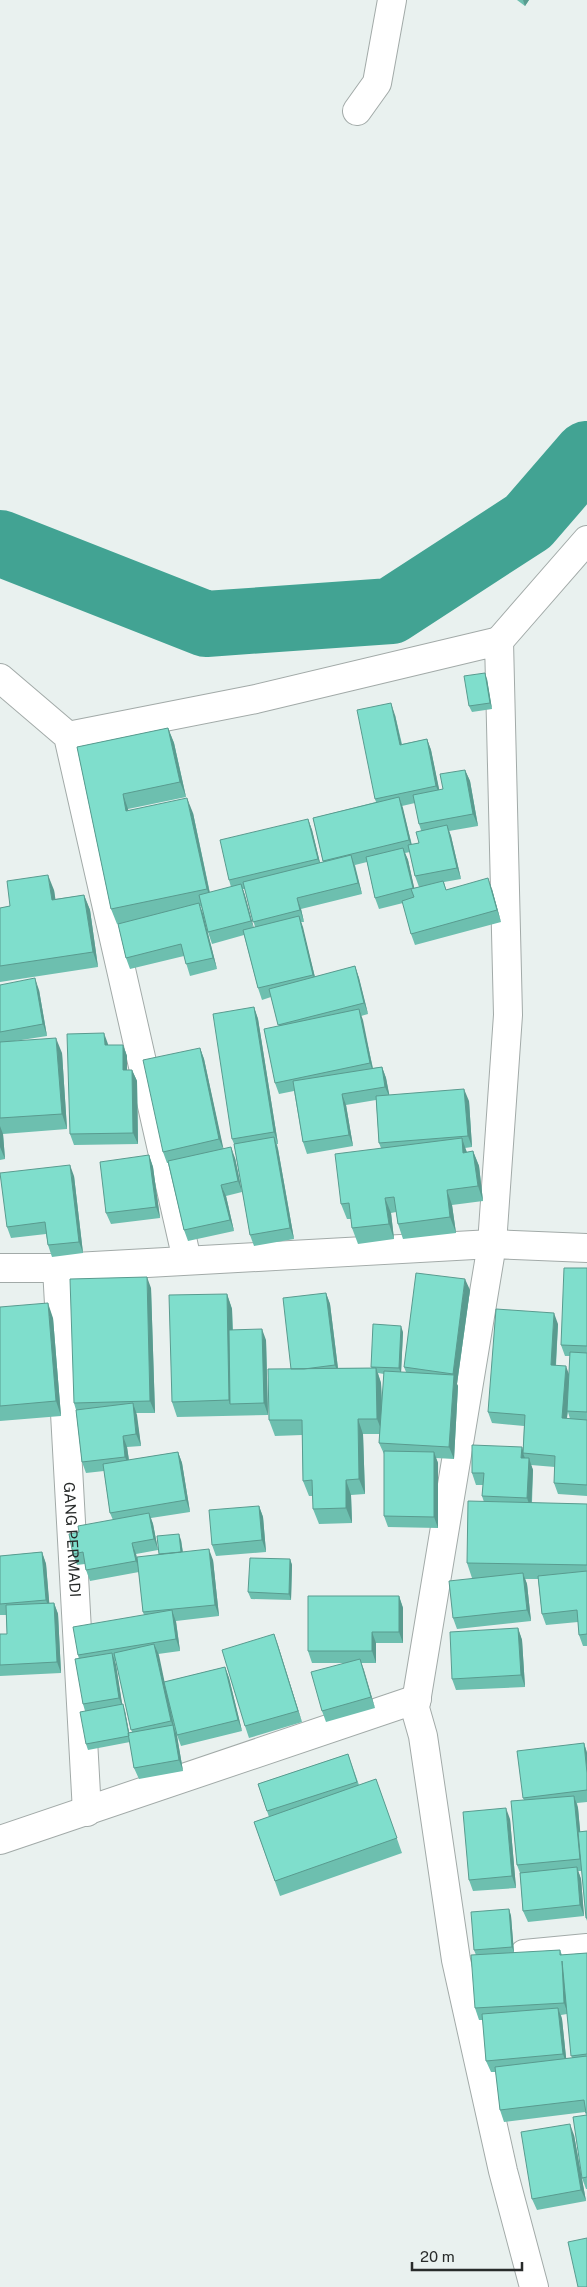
<svg xmlns="http://www.w3.org/2000/svg" width="587" height="2287" font-family="'Public Sans',sans-serif">
<rect width="100%" height="100%" fill="#e9f1ef"/>
<g fill="none" stroke-linecap="round" stroke-linejoin="round">
<path stroke="#42a393" stroke-width="66" d="M0 543 206 624 391 611 528 522 587 454"/>
<g stroke="#a2aaa8" stroke-width="30">
<g id="minor">
<path d="M357 111 377 83 392 0"/>
<path d="M499 641 587 540"/>
<path d="M0 678 68 736 187 1260"/>
<path d="M0 1268H57L492 1244 508 1015 499 641 256 699 68 736"/>
<path id="s1" d="M57 1268 87 1812"/>
<path d="M0 1840 417 1699"/>
<path d="M524 1954 587 1948"/>
<path d="M534 2287 503 2171 456 1960 423 1736 415 1708 492 1244 587 1248"/>
</g>
</g>
<use href="#minor" stroke="#fff" stroke-width="28"/>
</g>
<path fill="#6dbfaf" fill-rule="evenodd" d="M517 0H529L525 6Z
M487 679 492 709 472 712 469 706Z
M395 715 402 744 427 739 431 750 439 790 443 789 465 770 470 781 478 826 449 831 451 836 461 879 444 882 446 890 492 889 501 922 415 945 411 934 403 903 379 909 375 898 367 862 355 865 362 894 301 909 304 922H301L315 977 355 966 359 978 368 1014 361 1016 373 1068 382 1067 386 1078 389 1095 469 1101 472 1147 465 1148 467 1152 473 1151 479 1166 483 1201 452 1205 456 1233 403 1239 398 1224 396 1212 391 1213 394 1239 358 1244 352 1228 351 1219H347L341 1204 381 1148 379 1143 376 1100 346 1105 353 1146 307 1154 303 1142 294 1091 279 1094 275 1083 279 1026 271 997 262 1000 258 988 244 935 212 944 208 932 201 906H200L203 914 217 969 190 976 184 956 130 969 126 958 118 924H117L111 909 77 747 168 728 174 743 186 797 128 809V810L193 813 210 893 231 887 229 880 308 819 312 830 320 863 323 862 313 818 376 802 375 799ZM415 803 419 824 421 830 419 843 412 845 402 806ZM410 852 415 876 419 887 414 888 408 860 405 853ZM243 889H245L255 927H253Z
M54 890 55 899 84 895 90 910 98 967 0 982V908L10 906Z
M0 985 39 990 47 1036 15 1041 62 1053 67 1129 3 1134 5 1159 0 1160Z
M254 1007 258 1019 278 1144H277L278 1149 294 1239 254 1246 250 1235 234 1144 232 1139Z
M108 1045H123L127 1056V1070H132L137 1081 138 1144 74 1145 70 1134Z
M200 1048 204 1059 223 1149 235 1158 242 1192 226 1196 234 1231 188 1241 184 1230 168 1163H167L163 1152Z
M149 1155 153 1167 160 1218 111 1224 106 1213Z
M74 1176 83 1253 52 1257 48 1245 46 1234 11 1238 7 1227Z
M587 1268V1496L558 1494 554 1483 555 1467 531 1465 533 1470 532 1503 587 1504V1646H583L579 1635 578 1622 546 1625 542 1614 538 1579H525L527 1584 531 1621 457 1629 453 1618 472 1578 467 1563 484 1502 482 1496 483 1485H476L472 1473 522 1447 523 1451 524 1426 492 1423 488 1412 558 1324 556 1366 569 1375 570 1356H565L561 1345ZM568 1412 570 1419 567 1418Z
M151 1288 155 1413H136L141 1446 127 1447 129 1460 178 1452 182 1463 190 1512 151 1518 153 1524 158 1550 136 1554 138 1563 159 1554 181 1540 183 1552 213 1560 219 1616 176 1621 180 1651 158 1654 164 1682 225 1667 229 1678 242 1731 181 1746 177 1735 165 1685 177 1736 183 1771 139 1779 134 1768 130 1742 88 1750 86 1744 85 1711 83 1704 79 1659 78 1655 144 1615 143 1612 139 1572 90 1581 86 1570 85 1564 77 1565 73 1554 79 1532 113 1520 110 1513 104 1471 86 1473 82 1462 76 1410 74 1403ZM115 1661H116L132 1732 129 1733 125 1711 122 1705 116 1665Z
M470 1290 457 1384 458 1386 454 1459 436 1458 438 1463V1528L388 1527 384 1516V1454L379 1443 380 1434H363L365 1494 351 1495 352 1523 319 1524 313 1509V1496H309L303 1481 302 1435 275 1436 269 1420 291 1369 326 1293 330 1304 338 1368H371L403 1332 401 1372H406L404 1367ZM378 1373 384 1374 382 1402 381 1383Z
M227 1294 232 1309 233 1330 266 1340 268 1415 177 1417 172 1402Z
M0 1307 53 1318 61 1416 0 1421Z
M259 1506 263 1517 266 1552 216 1556 212 1545Z
M42 1552 46 1564 49 1603H54L58 1614 61 1673 0 1676V1634H7L6 1615H0V1556Z
M290 1559 292 1565 291 1600 251 1599 248 1592Z
M399 1596 403 1608V1643H376V1663H361L375 1708 326 1722 322 1711 347 1663H312L308 1651Z
M518 1628 522 1640 525 1687 456 1690 452 1679Z
M274 1634 302 1722 249 1738 245 1726Z
M584 1743 587 1753V1802L577 1803 578 1808 580 1832 587 1831V1921L586 1918 582 1871H578L581 1879 584 1916 528 1922 523 1911 520 1873 517 1865 524 1800 523 1798Z
M348 1754 359 1785 376 1779 402 1853 280 1896 254 1822 269 1817 258 1784Z
M510 1819 516 1888 473 1891 469 1880Z
M509 1909 511 1916 514 1953 560 1950 562 1955 587 1953V2189H586L582 2178 586 2115 585 2112 504 2122 500 2110 496 2072H491L486 2061 483 2020H479L475 2008 476 1955 474 1950ZM567 2014 572 2058H566L562 2019 561 2015Z
M574 2135 586 2201 537 2210 532 2199Z"/>
<path fill="#599b8f" d="M523 0H529L525 6Z
M485 673 487 679 492 709 490 703Z
M391 703 395 715 404 756 400 745Z
M168 728 174 743 186 797 180 782Z
M427 739 431 750 441 798 436 786Z
M465 770 470 781 478 826 473 814Z
M123 794 128 809 131 826 126 811Z
M399 797 403 808 413 851 409 840Z
M187 798 193 813 212 904 207 889Z
M308 819 312 830 322 871 318 859Z
M447 825 451 836 461 879 457 868Z
M403 848 408 860 417 900 413 888Z
M351 855 355 867 362 894 358 883Z
M48 875 54 890 58 915 52 900Z
M488 878 492 889 501 922 497 910Z
M241 884 245 895 255 932 251 921Z
M84 895 90 910 98 967 93 952Z
M297 898 301 909 304 922 300 910Z
M199 903 203 914 217 969 213 958Z
M299 916 303 927 317 986 313 975Z
M355 966 359 978 368 1014 364 1003Z
M35 978 39 990 47 1036 43 1024Z
M254 1007 258 1019 278 1144 274 1132Z
M359 1009 363 1020 374 1075 370 1063Z
M104 1033 108 1044 109 1056 105 1045Z
M56 1038 62 1053 67 1129 62 1114Z
M123 1045 127 1056V1081L123 1070Z
M200 1048 204 1059 224 1151 219 1139Z
M382 1067 386 1078 390 1098 385 1087Z
M132 1070 137 1081 138 1144 133 1133Z
M464 1089 469 1101 472 1147 468 1136Z
M342 1094 346 1105 353 1146 349 1135Z
M0 1126 3 1134 5 1159 0 1147Z
M274 1137 278 1149 294 1239 290 1228Z
M462 1138 467 1153H463Z
M231 1147 235 1158 242 1192 238 1181Z
M473 1151 479 1166 483 1201 478 1186Z
M149 1155 153 1167 160 1218 156 1207Z
M70 1165 74 1176 83 1253 79 1242Z
M221 1185 226 1196 234 1231 230 1220Z
M447 1190 452 1205 456 1233 450 1217Z
M385 1198 391 1213 394 1239 389 1224Z
M147 1277 151 1288 155 1413 150 1401Z
M465 1279 470 1290 457 1384 458 1386 454 1459 449 1447 454 1376 453 1374Z
M326 1293 330 1304 339 1377 335 1365Z
M227 1294 232 1309 234 1404H230L229 1400Z
M48 1303 53 1318 61 1416 56 1401Z
M554 1313 558 1324 555 1377 551 1365Z
M401 1326 403 1332 401 1374 399 1368Z
M262 1329 266 1340 268 1415 264 1403Z
M566 1366 570 1377 566 1429 562 1418Z
M376 1368 381 1383 383 1434 377 1419Z
M133 1403 137 1415 141 1446 136 1434Z
M358 1419 363 1434 365 1494 359 1479Z
M123 1436 127 1447 130 1468 125 1457Z
M522 1447 524 1454 523 1453 526 1461 521 1458Z
M178 1452 182 1463 190 1512 186 1500Z
M434 1452 438 1463V1528L434 1517Z
M529 1458 533 1470 531 1510 527 1498Z
M346 1480 351 1495 352 1523 346 1508Z
M259 1506 263 1517 266 1552 262 1540Z
M149 1513 153 1524 158 1550 154 1539Z
M179 1534 181 1540 184 1562 181 1556Z
M132 1543 136 1554 140 1572 136 1561Z
M209 1549 213 1560 219 1616 215 1605Z
M42 1552 46 1564 50 1611 46 1600Z
M290 1559 292 1565 291 1600 289 1594Z
M523 1573 527 1584 531 1621 527 1610Z
M399 1596 403 1608V1643L399 1632Z
M54 1603 58 1614 61 1673 57 1662Z
M172 1610 176 1622 180 1651 176 1639Z
M518 1628 522 1640 525 1687 521 1675Z
M372 1632 376 1643V1663L372 1651Z
M274 1634 278 1645 302 1722 298 1711Z
M154 1644 159 1655 175 1732 171 1721Z
M112 1653 116 1665 123 1709 119 1698Z
M360 1659 364 1670 375 1708 371 1697Z
M225 1667 229 1678 242 1731 238 1720Z
M123 1704 125 1711 131 1742 129 1736Z
M173 1725 177 1736 183 1771 179 1760Z
M584 1743 587 1753V1773Z
M574 1796 578 1808 584 1871 580 1859Z
M506 1808 510 1819 516 1888 512 1876Z
M577 1867 581 1879 584 1916 580 1905Z
M509 1909 511 1916 514 1953 512 1947Z
M562 1961 568 2014 564 2003Z
M558 2008 562 2019 567 2066 563 2054Z
M570 2124 574 2135 586 2201 581 2190Z"/>
<path fill="#7fdecc" stroke="#599b8f" d="M485 673 490 703 469 706 464 676Z
M391 703 400 745 427 739 436 786 375 799 357 710Z
M168 728 180 782 123 794 126 811 187 798 207 889 111 909 77 747Z
M465 770 473 814 419 824 413 795 443 789 440 774Z
M399 797 409 840 323 861 313 818Z
M308 819 318 859 229 880 220 840Z
M447 825 457 868 415 876 408 845 419 843 416 832Z
M403 848 413 888 375 898 366 857Z
M351 855 358 883 297 898 300 910 253 922 243 882Z
M48 875 52 900 84 895 93 952 0 966V908L10 906 7 881Z
M488 878 497 910 411 934 402 901 414 897 411 889 443 881 446 890Z
M241 884 251 921 208 932 199 895Z
M199 903 213 958 186 964 181 944 126 958 118 924Z
M299 916 313 975 258 988 243 930Z
M355 966 364 1003 278 1025 269 989Z
M35 978 43 1024 0 1032V985Z
M254 1007 274 1132 232 1139 213 1014Z
M359 1009 370 1063 275 1083 264 1029Z
M104 1033 105 1045H123V1070H132L133 1133 70 1134 67 1034Z
M56 1038 62 1114 0 1118V1042Z
M200 1048 219 1139 163 1152 143 1060Z
M382 1067 385 1087 342 1094 349 1135 303 1142 293 1081Z
M464 1089 468 1136 379 1143 376 1096Z
M274 1137 290 1228 250 1235 234 1144Z
M462 1138 463 1153 473 1151 478 1186 447 1190 450 1217 398 1224 394 1197 385 1198 389 1224 352 1228 349 1203 341 1204 335 1154Z
M231 1147 238 1181 221 1185 230 1220 184 1230 168 1161Z
M149 1155 156 1207 106 1213 100 1162Z
M70 1165 79 1242 48 1245 45 1222 7 1227 0 1173Z
M564 1268H587V1346L561 1345Z
M416 1273 465 1279 453 1374 404 1367Z
M147 1277 150 1401 74 1403 70 1279Z
M326 1293 335 1365 304 1369H291L283 1298Z
M227 1294 229 1400 172 1402 169 1295Z
M48 1303 56 1401 0 1406V1307Z
M496 1309 554 1313 551 1365 566 1366 562 1418 587 1420V1485L554 1483 555 1456 523 1453 525 1415 488 1412Z
M373 1324 401 1326 399 1368 371 1367Z
M262 1329 264 1403 230 1404 229 1330Z
M570 1352 587 1353V1412L567 1411Z
M376 1368 377 1419H358L359 1479 346 1480V1508L313 1509 312 1480 303 1481 302 1420H269L268 1369Z
M384 1371 454 1375 449 1447 379 1443Z
M133 1403 136 1434 123 1436 125 1457 82 1462 76 1410Z
M472 1445 522 1447 521 1458H529L527 1498 482 1496 484 1473H472Z
M384 1451 434 1452V1517L384 1516Z
M178 1452 186 1500 110 1513 103 1464Z
M468 1501 587 1504V1565L467 1563Z
M259 1506 262 1540 212 1545 209 1510Z
M149 1513 154 1539 132 1543 136 1561 86 1570 83 1552 73 1554 69 1534 79 1532 78 1526Z
M179 1534 181 1552 159 1554 157 1536Z
M209 1549 215 1605 143 1612 137 1557Z
M42 1552 46 1600 0 1604V1556Z
M250 1558 290 1559 289 1594 248 1592Z
M587 1571V1634L579 1635 577 1610 542 1614 538 1576Z
M523 1573 527 1610 453 1618 449 1581Z
M308 1596H399V1632H372V1651H308Z
M54 1603 57 1662 0 1665V1634H7L6 1605Z
M172 1610 176 1639 78 1655 73 1627Z
M518 1628 521 1675 452 1679 450 1632Z
M274 1634 298 1711 245 1726 222 1650Z
M154 1644 171 1721 131 1730 114 1653Z
M112 1653 119 1698 83 1704 75 1659Z
M360 1659 371 1697 322 1711 311 1672Z
M225 1667 238 1720 177 1735 164 1682Z
M123 1704 129 1736 86 1744 80 1712Z
M173 1725 179 1760 134 1768 128 1733Z
M584 1743 587 1773V1790L523 1798 517 1751Z
M348 1754 357 1782 267 1811 258 1784Z
M376 1779 397 1838 275 1881 254 1822Z
M574 1796 580 1859 517 1865 511 1801Z
M506 1808 512 1876 469 1880 463 1812Z
M587 1831V1918H586L578 1832Z
M577 1867 580 1905 523 1911 520 1873Z
M509 1909 512 1947 474 1950 471 1912Z
M560 1950V1955L587 1953V2054L571 2056 562 1961 564 2003 475 2008 471 1955Z
M558 2008 563 2054 486 2061 482 2014Z
M587 2056V2113H586L584 2100 500 2110 495 2067Z
M587 2115V2177L582 2178 573 2117Z
M570 2124 581 2190 532 2199 521 2132Z
M587 2238V2287H578L568 2242Z"/>
<g text-anchor="middle" stroke-width="4" stroke-linejoin="round" paint-order="stroke">
<g font-size="15" fill="#282b2a" stroke="#e9f1ef">
<text dy="5" stroke="none"><textPath href="#s1" startOffset="272">GANG PERMADI</textPath></text>
</g>
</g>
<path d="M412 2262v8h110v-8" fill="none" stroke="#282b2a" stroke-width="2.5"/>
<text x="420" y="2262" font-size="15" fill="#282b2a" stroke="#e9f1ef" stroke-width="4" paint-order="stroke">20 m</text>
</svg>
